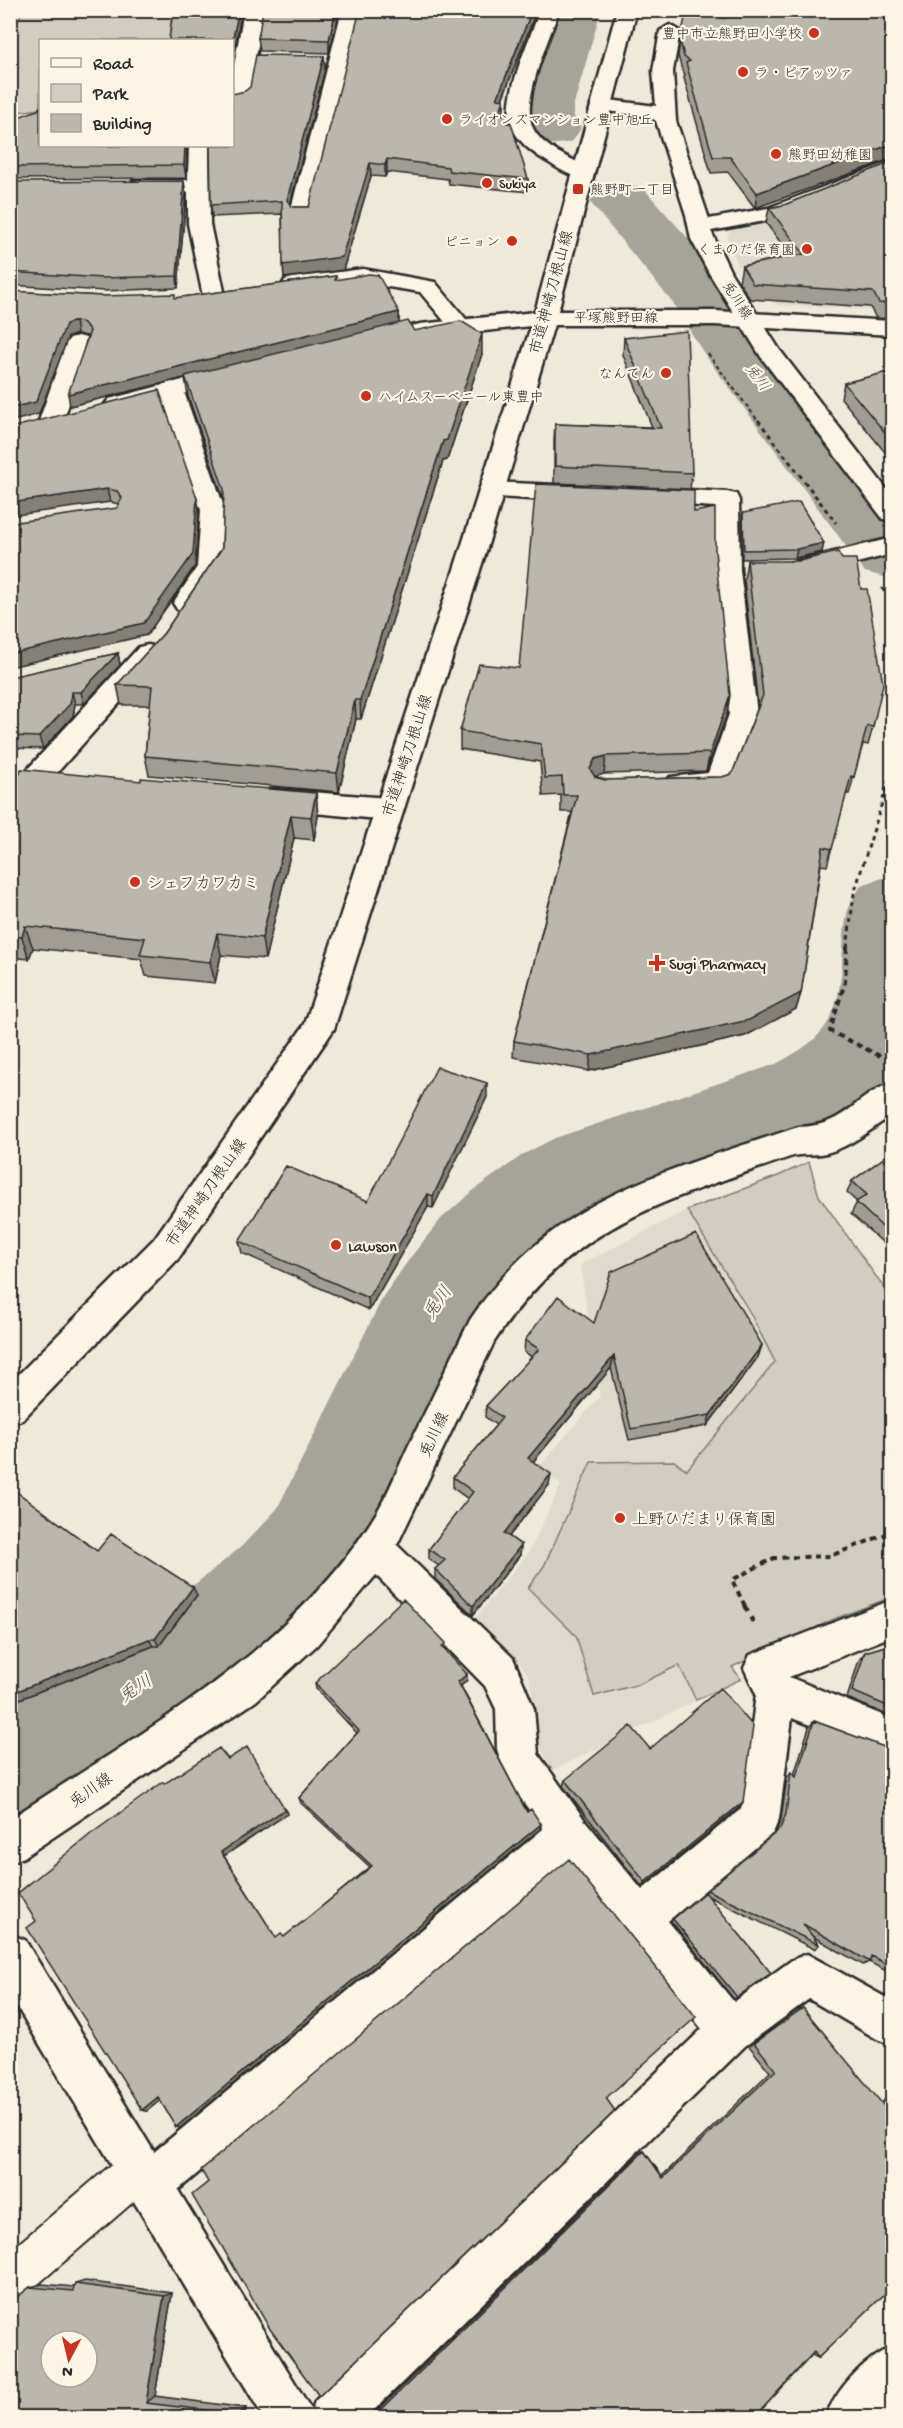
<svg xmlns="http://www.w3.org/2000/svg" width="903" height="2428" font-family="'Gochi Hand','Klee One',sans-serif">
<rect width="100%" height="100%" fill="#efe9da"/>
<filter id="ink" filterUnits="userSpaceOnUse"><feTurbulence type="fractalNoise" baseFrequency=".0167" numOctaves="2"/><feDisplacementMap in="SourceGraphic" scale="12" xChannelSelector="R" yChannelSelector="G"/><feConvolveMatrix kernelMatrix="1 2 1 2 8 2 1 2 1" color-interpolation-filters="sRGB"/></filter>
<g filter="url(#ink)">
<path fill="#e0dacc" d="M846 201 892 311 778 305 764 297 739 267 727 237 730 230Z
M687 1210 776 1361 687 1470 732 1667 741 1679 551 1771 539 1743 529 1677 522 1666 475 1619 529 1552 561 1485 539 1467 600 1396 580 1265Z"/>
<path fill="#d2cdc0" stroke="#7e7c76" stroke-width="1.5" d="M22 11H172L169 40H40V109L11 113 10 39Z
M809 1162 819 1196 892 1299V1597L834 1619 732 1667 741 1679 696 1700 679 1665 640 1684 594 1696 576 1636 528 1588 544 1566 591 1462 674 1461 687 1470 775 1362 749 1311 687 1210 778 1176Z"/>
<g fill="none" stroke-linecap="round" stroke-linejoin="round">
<path fill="#a6a399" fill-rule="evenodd" d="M544 10H601L573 107 574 117 581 128 573 141C542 149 515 144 513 107Z
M622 183 644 189 726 281 756 329 892 503V579L865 572 703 352 673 303 590 202 600 189Z
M892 875V1077C879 1097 860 1108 840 1120L622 1196 592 1212 545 1249 512 1280 483 1316 456 1359 353 1583 319 1623 276 1660 51 1811 10 1828V1702L198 1582 241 1547 277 1509 384 1295 413 1254 442 1218 475 1189 524 1154 555 1138 776 1064C792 1055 809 1046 821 1032 849 1000 838 948 848 910 851 902 857 893 861 885Z"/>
<g stroke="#2b2b2b" stroke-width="4">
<path id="service" d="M139 2148 154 2154 160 2169 154 2184 31 2290 16 2297 10 2294V2251L124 2154Z"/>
</g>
<g stroke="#2b2b2b" stroke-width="5">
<path id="minor" d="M244 10H264L249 98 246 102 232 106V77Z
M342 10H362L312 213 309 218H293L290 213Z
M540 10H559C550 38 520 101 533 128 542 148 572 159 590 168L594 172 590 176C576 180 560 170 548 162 534 154 518 142 512 127 501 98 530 39 540 10Z
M670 25 680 31 673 71 676 121 709 219 768 208 892 161V174L781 218 711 231 731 273 779 349 892 496V521L883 519 761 357 709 273 691 239 686 215 656 121 650 117 594 109 591 105 594 101 601 99 656 106 653 71 660 31Z
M189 146H209L210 224 225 296 222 301H206L203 296 188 224V192H141L133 191 130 186 133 181 141 180H188Z
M363 269 435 282 470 324 467 329H451L420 292 363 283 293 292 285 290 282 285 285 280 293 278Z
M78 336 86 338 90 343 63 421 59 426 51 429 43 426 39 421 66 343 70 338Z
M171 382 179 384 183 389 225 510 223 568 195 609 186 612 177 609 173 603 197 567 201 510 159 389 163 384Z
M491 482 579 486 588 488 591 494 588 500 579 502 482 496 479 490 482 484Z
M649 488 727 492 736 494 739 500 740 570 757 714 732 783 728 790C711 796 687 797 670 791L666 784 670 777 708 773 729 714 714 570 715 507 640 502 637 496 640 490Z
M892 538V554L798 578 789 575 785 569 789 563Z
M148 645 157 647 161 654 157 661 46 785 36 788 26 785 22 778 26 771 139 647Z
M272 789 388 798 398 802 402 809 398 816 388 820 272 809 262 806 258 799 262 792Z
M892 1083V1114C873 1129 850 1147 826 1153 814 1156 802 1153 790 1157 665 1201 570 1224 494 1342L397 1545 513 1658 534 1709 538 1754 584 1819 642 1890 741 1809 756 1694 744 1668 750 1655 892 1600V1636L789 1677 892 1719V1757L792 1718 779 1819 773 1833 668 1921 734 2002 792 1960 807 1954 892 2001V2045L877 2039 809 1999 745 2046 366 2418H264L10 1995V1934L25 1940 154 2152 543 1829 519 1796 501 1763 497 1749 496 1709 485 1686 376 1575 317 1645 256 1701 24 1857 10 1863V1819C141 1732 294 1651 377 1512 389 1492 398 1468 408 1447 429 1405 449 1362 470 1320 552 1196 665 1172 798 1127 848 1126 853 1096 892 1083ZM567 1861 702 2029 315 2401 312 2411 178 2190Z
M892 2347V2404L880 2418H825C836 2390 864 2358 892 2347Z"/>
</g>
<g stroke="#2b2b2b" stroke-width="5">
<path id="tertiary" d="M617 10H637L558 311H715L892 321V335L715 325H554L487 548 334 1029 178 1259 22 1420 10 1424V1383L154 1239 305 1024 461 548 531 326 420 338 412 336 409 331 412 326 420 324 535 312Z
M229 368 237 370 241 375 237 380 117 411 109 409 105 404 109 399Z"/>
</g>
<path stroke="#2b2b2b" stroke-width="2" stroke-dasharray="4 3" stroke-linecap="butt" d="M708 354 759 422"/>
<path stroke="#2b2b2b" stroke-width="3" stroke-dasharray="4.5 4" stroke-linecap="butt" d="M758 420 836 523
M882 588 892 603
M847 948 854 894 892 770"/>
<path stroke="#2b2b2b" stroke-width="4" stroke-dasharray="6 4.5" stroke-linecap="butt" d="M847 947 845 982 830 1031 880 1056
M745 1606 732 1580 774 1558 830 1556 892 1532"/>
<path stroke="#2b2b2b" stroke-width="4.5" stroke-dasharray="8 6" stroke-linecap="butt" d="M744 1605 753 1622"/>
<use href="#service" fill="#fcf5e5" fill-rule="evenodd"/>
<use href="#minor" fill="#fcf5e5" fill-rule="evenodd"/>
<use href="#tertiary" fill="#fcf5e5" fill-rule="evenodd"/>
</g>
<path fill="#a29d94" stroke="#2b2b2b" stroke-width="1.5" d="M340 10 329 53 260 51 258 38Z
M892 10V160L891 159 755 208 728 172 711 173 684 78 685 74 683 73 678 56 680 40 725 18Z
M534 17 502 100H504L503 115 509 123 528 179V192L449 184 448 179 387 172 385 177 371 176 343 270 284 278 282 214 212 217 211 205 245 91 324 56 325 69 290 204 292 207H309Z
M10 120 187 146 186 178 10 179Z
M892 162V319L876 318 870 307 750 299 739 282 742 266 791 256 766 223 769 208 784 205Z
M10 182 186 194 178 288 104 291 10 285Z
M336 276V280L399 312V324L414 331 482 354 447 460 443 461 361 719H356L339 792 149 775 145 756 150 705H121L117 685 164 633 222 548 224 500 188 396 185 378 70 406 87 337V336L77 334 68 337 39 414 10 291 102 296 175 298Z
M892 321V352L885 337 889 322Z
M624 338 692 473 690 489 554 483V441L555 424 652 427 623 355Z
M892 371V461L841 398 844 383Z
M10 428 199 510 195 566 147 635 117 508 119 504 110 502Z
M694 512 715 551 727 714 706 771 604 774 595 776 605 780 722 777 732 774 758 707 744 580 747 561 873 727 868 745 863 744 849 794H846L827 866 821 865 801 993 796 1009 745 1036 589 1071 513 1057 514 1041 572 812H561V795L543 796 540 762 460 749V731L519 668Z
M743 513 822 552 795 558 742 559V522Z
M118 653 120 665 84 704H75L73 716 43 749 10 748V677Z
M141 781 316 793 318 816 314 840 294 838 265 959 221 955 215 983 146 976 141 959 33 948 29 959 10 957V800Z
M487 1097 433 1208 428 1207 369 1310 242 1253 239 1241 368 1201Z
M892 1152V1268L885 1261 891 1250 851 1214 857 1202 847 1193 852 1181Z
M594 1323 762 1345 758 1357 707 1426 629 1440 611 1368 533 1462 549 1485 509 1536 521 1545 520 1555 473 1615 435 1579V1569L439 1566 429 1559V1549L468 1499 453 1488V1477L496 1425 485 1417 486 1406 532 1357 524 1352 525 1340Z
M10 1487 97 1551 197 1595 159 1646H153L10 1703Z
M892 1644V1717L847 1698 859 1660 865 1652Z
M446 1649 445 1650 467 1680 461 1686 527 1812 541 1824 540 1829 180 2128 160 2100 147 2111 142 2110 36 1921 164 1784 228 1759 285 1809 287 1814 224 1856 276 1938 284 1937 370 1867 301 1803 299 1798 357 1733 316 1689 315 1683Z
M814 1721 892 1750V1974L869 1962 863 1965 812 1936 819 1945 814 1949 708 1896 771 1973 734 1999 671 1921 776 1832 781 1819 787 1777 791 1772 794 1775 809 1727Z
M650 1749 743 1802 739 1808 642 1887 563 1786 565 1780Z
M803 2008 881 2103 892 2093V2279L818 2358 812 2355 754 2418H370L641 2152 644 2151 662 2176 770 2072 749 2046 797 2010Z
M85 2281 172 2293 155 2396 246 2408 244 2418H10L13 2298 20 2295 30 2287 42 2284 74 2287 75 2284Z"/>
<path fill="#848078" stroke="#2b2b2b" stroke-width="1.5" d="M239 10H242L232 62V42Z
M336 10H340L329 53V40Z
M532 10H539L534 17 497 112V99Z
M324 56 325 69 288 212 287 200Z
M504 100V113L499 127V114Z
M892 144V153L891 159 755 208 757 193Z
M185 146H187L186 178 184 165Z
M387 159V172L385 177V165Z
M370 163 371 176 343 270 284 278 283 265Z
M184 181 186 194 178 288 177 276Z
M399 312V325L70 406 68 394Z
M75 321 77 334 68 337 39 414 10 422V408L66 324Z
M482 334V354L447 460 443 461 361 719 360 700 443 441Z
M107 489 110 502 10 516V503Z
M197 498 199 510 195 566 147 635 10 667V654Z
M824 543 822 552 795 558 797 549Z
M118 653 120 665 84 704 81 692Z
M72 692 75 704 73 716 43 749 39 737Z
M730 695 727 714 706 771 710 753Z
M355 700 356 719 339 792 337 773Z
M606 756 604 774 593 777 590 769 595 759Z
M316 793 318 816 314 840 311 817Z
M291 815 294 838 265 959 262 938Z
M25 926 33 948 29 959 22 937Z
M217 933 221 955 215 983 210 962Z
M801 993 796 1009 745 1036 589 1071 591 1055Z
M487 1083V1097L433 1208V1196Z
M428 1194V1207L369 1310 368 1298Z
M762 1345 758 1357 707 1426 710 1415Z
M614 1356 611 1368 527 1469 528 1458Z
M551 1474 549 1485 504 1543V1533Z
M521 1545 520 1555 473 1615V1606Z
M193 1587 197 1595 159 1646 155 1639Z
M149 1639 153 1646 10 1703V1694Z
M467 1674V1680L458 1689V1682Z
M743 1802 739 1808 642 1887 645 1882Z
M285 1809 287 1814 224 1856 221 1852Z
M541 1824 540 1829 180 2128 176 2127Z
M158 2097 163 2098 147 2111 142 2110Z
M172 2293 155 2396 146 2403 164 2296Z
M246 2408 244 2418H239V2414Z"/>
<path fill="#bcb7ac" stroke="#2b2b2b" stroke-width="1.5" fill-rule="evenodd" d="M173 10H239L232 42V40H169Z
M263 10H336L329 40 258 38Z
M360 10H532L497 99 504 100 499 114 509 115 506 123H511L528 179 449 171 448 167 387 159 385 165 370 163 342 257 283 265 282 201 211 205 210 146H232V94L245 91 250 87 256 55 324 56 287 200 292 207H309Z
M726 10H892V144L757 193 730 157H713L686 63 690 61 684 57 680 40 686 14 725 18Z
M40 106V146H185L184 165 10 167V120L38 110Z
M892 162V304L879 303 873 292 753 284 742 266 804 254 769 208 784 205Z
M184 181 177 276 102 278 10 272V182Z
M369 274 378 275 399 312 68 394 90 331 84 323 75 321 66 324 36 402 10 408V291L102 296 175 294V298L336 276 335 280Z
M408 321 414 331 461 321 482 334 447 440 443 441 360 700H355L337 773 145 756 152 686 117 685 164 633 222 548 224 489 185 376Z
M892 321V329L889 322Z
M687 331 692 473 555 466V424L661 428 624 338Z
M892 371V441L844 383Z
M159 390 197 498 193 554 144 623 10 654V523L117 508 122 498 117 491 107 489 10 503V428Z
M536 484 694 490V512L715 508V551L730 695 710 753 606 756 595 759 590 769 595 777 605 780 722 777 732 774 763 695 747 561H799L838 552 842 559H856L861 589H867L883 684 873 727 867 726 854 777 851 776 832 849 823 847 801 993 749 1020 591 1055 514 1041 577 795H563L562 777 545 778 541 744 460 731 479 664 519 668Z
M799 502 824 543 797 549 744 550 743 513Z
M118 653 81 692H72L70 704 39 737 10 736V677Z
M21 769 141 781V778L316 793 311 817 291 815 262 938 217 933 210 962 140 955 145 938 25 926 22 937 10 936V800Z
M437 1067 487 1083 433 1196 428 1194 368 1298 239 1241 286 1166 368 1201Z
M892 1152V1236L856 1202 867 1195 852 1181Z
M696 1234 762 1345 710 1415 631 1429 614 1356 528 1458 551 1474 504 1533 521 1545 473 1606 435 1569 445 1560 429 1549 473 1492 453 1477 502 1418 486 1406 539 1349 525 1340 558 1296 594 1323 611 1272Z
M10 1487 97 1551 111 1534 193 1587 155 1639H149L10 1694Z
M403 1599 446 1643 442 1647 467 1674 458 1682 527 1812 531 1809 541 1824 176 2127 158 2097 142 2110 27 1928 36 1921 18 1893 92 1833 163 1782 164 1784 219 1748 228 1759 247 1747 285 1809 221 1852 276 1938 281 1934 284 1937 372 1866 299 1798 359 1731 315 1683Z
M892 1644V1708L852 1691 865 1652Z
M720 1688 753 1726 743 1802 645 1882 565 1780 631 1726 650 1749Z
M814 1721 892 1750V1967L871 1956 870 1962 803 1924 819 1945 707 1890 780 1829 786 1814 791 1772 796 1777Z
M569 1859 696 2017 606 2098 615 2111 319 2396 270 2329 192 2195 208 2182 201 2170Z
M705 1892 771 1973 737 1997 673 1919Z
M803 2008 884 2106 892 2098V2279L889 2282 892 2287 818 2358 814 2352 754 2418H373L644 2151 663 2178 776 2070 754 2043Z
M75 2284 164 2296 146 2403 239 2414V2418H10V2299L20 2295 30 2287 73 2291ZM51 2341H87V2377H51Z"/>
</g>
<g fill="#c8321e" stroke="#fcf5e5" stroke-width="2">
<circle cx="814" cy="33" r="6"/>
<circle cx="743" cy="72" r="6"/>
<circle cx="447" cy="119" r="6"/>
<circle cx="776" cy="154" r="6"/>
<circle cx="487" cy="183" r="6"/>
<rect x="572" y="183" width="12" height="12" rx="3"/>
<circle cx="512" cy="241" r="6"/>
<circle cx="807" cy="249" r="6"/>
<circle cx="666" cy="373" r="6"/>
<circle cx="366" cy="396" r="6"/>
<circle cx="135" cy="882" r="6"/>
<path d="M654 954h6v6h6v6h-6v6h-6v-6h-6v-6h6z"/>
<circle cx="336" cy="1245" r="6"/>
<circle cx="620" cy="1518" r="6"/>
</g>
<g text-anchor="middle" stroke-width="4.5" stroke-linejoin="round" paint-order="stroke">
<g font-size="14" fill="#2b2b2b" stroke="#fcf5e5" text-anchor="start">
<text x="802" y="38" text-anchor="end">豊中市立熊野田小学校</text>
<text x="755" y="77">ラ・ピアッツァ</text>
<text x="459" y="124">ライオンズマンション豊中旭丘</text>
<text x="788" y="159">熊野田幼稚園</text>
<text x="499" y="188">Sukiya</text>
<text x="590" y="194">熊野町一丁目</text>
<text x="500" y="246" text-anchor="end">ピニョン</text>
<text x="795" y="254" text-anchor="end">くまのだ保育園</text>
<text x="654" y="378" text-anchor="end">なんてん</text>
<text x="378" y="401">ハイムスーベニール東豊中</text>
</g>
<g font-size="14" fill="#2b2b2b" stroke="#fcf5e5">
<text transform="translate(738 300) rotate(57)" y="5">兎川線</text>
<text x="616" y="322">平塚熊野田線</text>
</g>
<g font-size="15" font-style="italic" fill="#565552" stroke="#fcf5e5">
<text transform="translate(758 377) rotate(53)" y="5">兎川</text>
</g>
<g font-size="16" fill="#2b2b2b" stroke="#fcf5e5">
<text transform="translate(550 292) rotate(-75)" y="6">市道神崎刀根山線</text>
<text transform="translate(406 755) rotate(-72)" y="6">市道神崎刀根山線</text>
<text transform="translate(205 1192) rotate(-55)" y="6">市道神崎刀根山線</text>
<text transform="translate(433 1434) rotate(-65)" y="6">兎川線</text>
<text transform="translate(90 1789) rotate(-35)" y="6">兎川線</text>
</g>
<g font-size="16" fill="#2b2b2b" stroke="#fcf5e5" text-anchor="start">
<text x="147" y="888">シェフカワカミ</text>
<text x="669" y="969">Sugi Pharmacy</text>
<text x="348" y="1251">Lawson</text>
<text x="632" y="1524">上野ひだまり保育園</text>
</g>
<g font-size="18" font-style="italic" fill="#565552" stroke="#fcf5e5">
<text transform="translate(437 1302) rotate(-55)" y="6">兎川</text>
<text transform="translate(135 1688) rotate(-33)" y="6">兎川</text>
</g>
</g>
<rect width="903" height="2428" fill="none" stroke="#fcf5e5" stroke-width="36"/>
<rect x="18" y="18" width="867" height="2392" fill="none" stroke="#2b2b2b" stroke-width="2" filter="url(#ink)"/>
<rect x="39" y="39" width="195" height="108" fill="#fcf5e5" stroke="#a8a49b" stroke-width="1.5"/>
<rect x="51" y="58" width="30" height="9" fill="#fcf5e5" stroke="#a8a49b" stroke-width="1.5"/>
<text x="93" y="69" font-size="18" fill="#2b2b2b">Road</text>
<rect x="51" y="84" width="30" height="18" fill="#d2cdc0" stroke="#a8a49b" stroke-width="1.5"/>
<text x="93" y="99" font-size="18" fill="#2b2b2b">Park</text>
<rect x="51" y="114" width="30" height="18" fill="#bcb7ac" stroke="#a8a49b" stroke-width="1.5"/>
<text x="93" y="129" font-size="18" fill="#2b2b2b">Building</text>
<g transform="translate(69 2359) rotate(187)"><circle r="28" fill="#fcf5e5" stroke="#a8a49b" stroke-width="1.5"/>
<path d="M0-4.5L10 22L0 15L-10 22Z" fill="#c8321e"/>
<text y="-9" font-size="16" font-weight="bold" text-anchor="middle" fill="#2b2b2b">N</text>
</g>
</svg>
